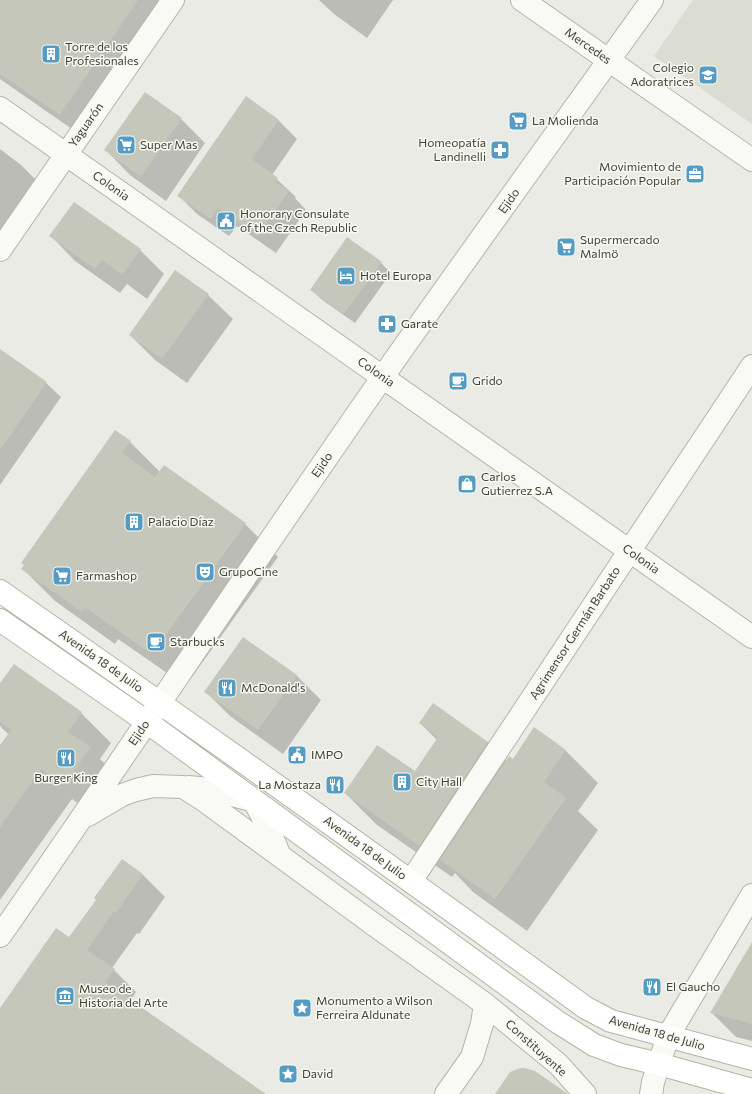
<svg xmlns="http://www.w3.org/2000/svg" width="752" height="1094" font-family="Commissioner,sans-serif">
<rect width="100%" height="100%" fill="#eaebe4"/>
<path fill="#dbdcd2" d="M693 0H752V124L654 56Z"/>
<path fill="#0003" d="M0 0H175L82 136 0 79Z
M319 0H393L367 38 334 14Z
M246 98 279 121 297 139 272 175 296 197 295 198 306 210 276 253 237 226 229 236 197 214 179 196Z
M181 119 205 143 166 201 130 175 106 150Z
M0 149 21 165 38 182 0 238Z
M51 236 140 250 164 274 147 299 127 284 120 293 75 261Z
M381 263 391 273 355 323 321 299 311 289Z
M208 295 233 319 187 383 155 360 130 335Z
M0 350 46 383 61 397 0 485Z
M130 442 160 472 245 524 278 557 189 681 183 677 180 682 118 639 115 644 55 601 23 569Z
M296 675 321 700 283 754 230 716 206 692Z
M0 685 81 713 111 743 100 759 120 778 94 815 72 799 0 900V747L9 735 0 726Z
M420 723 488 742 506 761 513 760 535 729 566 751 598 783 578 811 598 830 527 931 473 892 455 873 452 877 377 825 345 793 415 772 437 740Z
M122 860 143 875 165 897 139 934 137 933 112 968 136 992 130 1001 264 1094H0V1010L69 939 97 900Z
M752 944V1041L736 1037 712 1013Z"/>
<path fill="#c5c7bb" d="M0 0H138L60 115 0 74Z
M145 92 182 118 141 177 104 150Z
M246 96 279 120 252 159 278 178 275 182 289 191 258 236 218 208 211 219 177 196Z
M74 202 141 249 122 275 102 260 95 269 49 236Z
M347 237 382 262 344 314 310 290Z
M175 270 209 294 162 359 129 335Z
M0 349 47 382 0 450Z
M115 430 131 441 122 453 155 477 164 465 246 523 156 649 150 646 147 651 85 607 82 612 21 569 24 565 21 563Z
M243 637 297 675 258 730 204 692Z
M14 664 82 712 68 732 91 747 64 785 41 769 0 827V745L11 730 0 722V683Z
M433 703 488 742 419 846 344 793 377 745 415 771 438 737 419 723Z
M534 727 566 750 544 782 566 798 495 899 440 860 509 756 513 759Z
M122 859 143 874 116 913 114 911 87 950 115 969 105 982 266 1094H0V1008L56 928 69 937 96 900 94 898Z
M752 942V1024L710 1013Z
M520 1068H525L535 1071 568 1094H495L510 1072Z"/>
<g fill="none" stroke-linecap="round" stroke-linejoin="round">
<g stroke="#b3b5a9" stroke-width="24">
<path id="minor" d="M522 0 752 160
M0 108 752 637
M0 250 173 0
M188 787 210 789 254 801 268 827 280 856
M88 815 122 795 136 790 153 786 183 787 205 801 380 929 485 1004 558 1064 585 1094
M411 881 752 366
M0 936C129 751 253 563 382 378 471 251 562 126 652 0
M446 1094 472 1057 482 1024 485 1004
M651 1094 653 1082 668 1036 752 895"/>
</g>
<g stroke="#b3b5a4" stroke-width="24">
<path id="major" d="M0 591C197 728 392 867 586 1008L611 1021 752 1059
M0 620 147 722 556 1021 594 1045 621 1055 659 1064 752 1090"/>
</g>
<use href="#minor" stroke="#f9f9f6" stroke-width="22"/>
<use href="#major" stroke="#fff" stroke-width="22"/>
</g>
<defs>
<g id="building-square" transform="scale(1)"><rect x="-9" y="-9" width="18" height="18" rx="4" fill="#559cc4" stroke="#f8f8f4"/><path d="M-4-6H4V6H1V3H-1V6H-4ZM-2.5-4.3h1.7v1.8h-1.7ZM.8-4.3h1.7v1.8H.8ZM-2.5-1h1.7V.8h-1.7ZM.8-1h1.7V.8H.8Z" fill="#fff"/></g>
<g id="school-square" transform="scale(1)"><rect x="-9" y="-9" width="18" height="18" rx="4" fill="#559cc4" stroke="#f8f8f4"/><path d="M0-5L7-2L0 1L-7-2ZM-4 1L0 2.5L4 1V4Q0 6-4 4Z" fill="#fff"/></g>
<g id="supermarket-square" transform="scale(1)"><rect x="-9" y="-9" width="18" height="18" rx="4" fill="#559cc4" stroke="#f8f8f4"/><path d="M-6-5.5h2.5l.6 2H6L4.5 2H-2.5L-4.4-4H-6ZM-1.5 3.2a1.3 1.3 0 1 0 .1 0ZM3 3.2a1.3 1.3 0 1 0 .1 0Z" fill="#fff"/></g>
<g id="pharmacy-square" transform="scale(1)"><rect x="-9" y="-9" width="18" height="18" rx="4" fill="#559cc4" stroke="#f8f8f4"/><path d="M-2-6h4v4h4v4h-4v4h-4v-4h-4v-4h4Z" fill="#fff"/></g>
<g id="office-square" transform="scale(1)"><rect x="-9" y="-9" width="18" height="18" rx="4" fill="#559cc4" stroke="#f8f8f4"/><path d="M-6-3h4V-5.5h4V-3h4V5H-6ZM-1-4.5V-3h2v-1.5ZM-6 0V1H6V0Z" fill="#fff"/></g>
<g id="civic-square" transform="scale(1)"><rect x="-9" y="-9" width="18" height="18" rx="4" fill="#559cc4" stroke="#f8f8f4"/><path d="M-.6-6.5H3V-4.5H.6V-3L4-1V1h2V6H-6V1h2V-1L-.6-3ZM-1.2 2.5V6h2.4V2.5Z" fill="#fff"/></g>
<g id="hotel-square" transform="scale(1)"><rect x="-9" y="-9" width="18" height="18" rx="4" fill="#559cc4" stroke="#f8f8f4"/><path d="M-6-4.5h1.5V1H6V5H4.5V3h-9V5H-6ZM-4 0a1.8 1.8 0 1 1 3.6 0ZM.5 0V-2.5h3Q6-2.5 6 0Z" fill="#fff"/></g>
<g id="cafe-square" transform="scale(1)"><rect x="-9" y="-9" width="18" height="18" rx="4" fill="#559cc4" stroke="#f8f8f4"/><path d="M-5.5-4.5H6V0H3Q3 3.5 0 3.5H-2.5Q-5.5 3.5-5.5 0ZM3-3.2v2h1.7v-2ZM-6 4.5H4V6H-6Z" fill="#fff"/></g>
<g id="shop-square" transform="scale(1)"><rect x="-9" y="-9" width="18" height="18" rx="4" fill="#559cc4" stroke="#f8f8f4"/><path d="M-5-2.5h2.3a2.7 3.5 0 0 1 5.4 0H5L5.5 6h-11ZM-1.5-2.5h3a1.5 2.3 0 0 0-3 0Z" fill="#fff"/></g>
<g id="theatre-square" transform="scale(1)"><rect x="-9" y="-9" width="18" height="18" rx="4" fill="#559cc4" stroke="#f8f8f4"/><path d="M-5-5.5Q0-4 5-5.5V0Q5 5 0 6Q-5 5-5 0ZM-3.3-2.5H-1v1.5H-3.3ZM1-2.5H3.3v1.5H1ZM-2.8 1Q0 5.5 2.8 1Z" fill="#fff"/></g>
<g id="restaurant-square" transform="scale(1)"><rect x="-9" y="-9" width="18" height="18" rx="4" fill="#559cc4" stroke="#f8f8f4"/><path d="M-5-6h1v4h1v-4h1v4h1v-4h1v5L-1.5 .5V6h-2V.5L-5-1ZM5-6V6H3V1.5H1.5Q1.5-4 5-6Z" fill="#fff"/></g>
<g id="museum-square" transform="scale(1)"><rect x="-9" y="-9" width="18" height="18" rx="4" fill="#559cc4" stroke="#f8f8f4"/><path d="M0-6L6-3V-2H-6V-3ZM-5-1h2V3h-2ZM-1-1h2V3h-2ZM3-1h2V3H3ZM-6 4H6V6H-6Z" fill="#fff"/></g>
<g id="sight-square" transform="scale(1)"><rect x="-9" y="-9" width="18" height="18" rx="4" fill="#559cc4" stroke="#f8f8f4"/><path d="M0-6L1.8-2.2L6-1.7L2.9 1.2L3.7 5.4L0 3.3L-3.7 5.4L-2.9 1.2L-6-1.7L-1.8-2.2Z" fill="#fff"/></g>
</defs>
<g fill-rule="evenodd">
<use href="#building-square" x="51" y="54"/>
<use href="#school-square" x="708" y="75"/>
<use href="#supermarket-square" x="518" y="121"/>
<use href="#supermarket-square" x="126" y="145"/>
<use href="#pharmacy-square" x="500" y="150"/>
<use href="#office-square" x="695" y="174"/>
<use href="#civic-square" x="226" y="221"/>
<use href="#supermarket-square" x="566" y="247"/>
<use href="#hotel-square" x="346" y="276"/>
<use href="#pharmacy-square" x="387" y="324"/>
<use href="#cafe-square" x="458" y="381"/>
<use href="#shop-square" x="467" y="484"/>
<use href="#building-square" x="134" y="522"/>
<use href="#theatre-square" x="205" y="572"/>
<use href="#supermarket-square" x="62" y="576"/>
<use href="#cafe-square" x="156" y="642"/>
<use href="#restaurant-square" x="227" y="688"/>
<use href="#civic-square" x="297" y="755"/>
<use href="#restaurant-square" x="66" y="758"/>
<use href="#building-square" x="402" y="782"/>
<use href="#restaurant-square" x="335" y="785"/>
<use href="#restaurant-square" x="652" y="987"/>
<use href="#museum-square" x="65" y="996"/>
<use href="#sight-square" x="302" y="1008"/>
<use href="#sight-square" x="288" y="1074"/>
</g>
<g text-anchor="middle" stroke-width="3" stroke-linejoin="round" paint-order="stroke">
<g font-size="12" fill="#3f422d" stroke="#f8f8f4">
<text transform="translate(588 46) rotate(35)" y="4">Mercedes</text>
<text transform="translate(86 125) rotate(-55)" y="4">Yaguarón</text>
<text transform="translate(111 186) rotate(35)" y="4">Colonia</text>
<text transform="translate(509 201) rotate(-55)" y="4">Ejido</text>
<text transform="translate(376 372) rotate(35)" y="4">Colonia</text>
<text transform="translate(322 465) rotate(-56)" y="4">Ejido</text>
<text transform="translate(641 559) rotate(35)" y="4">Colonia</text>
<text transform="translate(575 633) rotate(-57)" y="4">Agrimensor Germán Barbato</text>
<text transform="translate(101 661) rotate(35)" y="4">Avenida 18 de Julio</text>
<text transform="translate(139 733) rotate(-56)" y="4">Ejido</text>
<text transform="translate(365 848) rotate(36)" y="4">Avenida 18 de Julio</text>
<text transform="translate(657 1033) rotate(16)" y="4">Avenida 18 de Julio</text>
<text transform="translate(536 1048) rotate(42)" y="4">Constituyente</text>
</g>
<g font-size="12" fill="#3f422d" stroke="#f8f8f4" text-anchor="start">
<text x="65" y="51">Torre de los<tspan x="65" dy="14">Profesionales</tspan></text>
<text x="694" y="72" text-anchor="end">Colegio<tspan x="694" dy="14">Adoratrices</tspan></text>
<text x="532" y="125">La Molienda</text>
<text x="486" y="147" text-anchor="end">Homeopatía<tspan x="486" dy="14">Landinelli</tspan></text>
<text x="140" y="149">Super Mas</text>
<text x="681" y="171" text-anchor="end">Movimiento de<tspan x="681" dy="14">Participación Popular</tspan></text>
<text x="240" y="218">Honorary Consulate<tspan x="240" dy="14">of the Czech Republic</tspan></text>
<text x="580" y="244">Supermercado<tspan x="580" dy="14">Malmö</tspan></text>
<text x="360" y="280">Hotel Europa</text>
<text x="401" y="328">Garate</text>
<text x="472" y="385">Grido</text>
<text x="481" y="481">Carlos<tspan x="481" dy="14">Gutierrez S.A</tspan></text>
<text x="148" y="526">Palacio Díaz</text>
<text x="219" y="576">GrupoCine</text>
<text x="76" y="580">Farmashop</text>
<text x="170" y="646">Starbucks</text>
<text x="241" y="692">McDonald's</text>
<text x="311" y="759">IMPO</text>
<text x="66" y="782" text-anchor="middle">Burger King</text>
<text x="416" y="786">City Hall</text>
<text x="321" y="789" text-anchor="end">La Mostaza</text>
<text x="666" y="991">El Gaucho</text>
<text x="79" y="993">Museo de<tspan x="79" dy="14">Historia del Arte</tspan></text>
<text x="316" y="1005">Monumento a Wilson<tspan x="316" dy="14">Ferreira Aldunate</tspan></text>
<text x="302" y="1078">David</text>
</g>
</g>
</svg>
